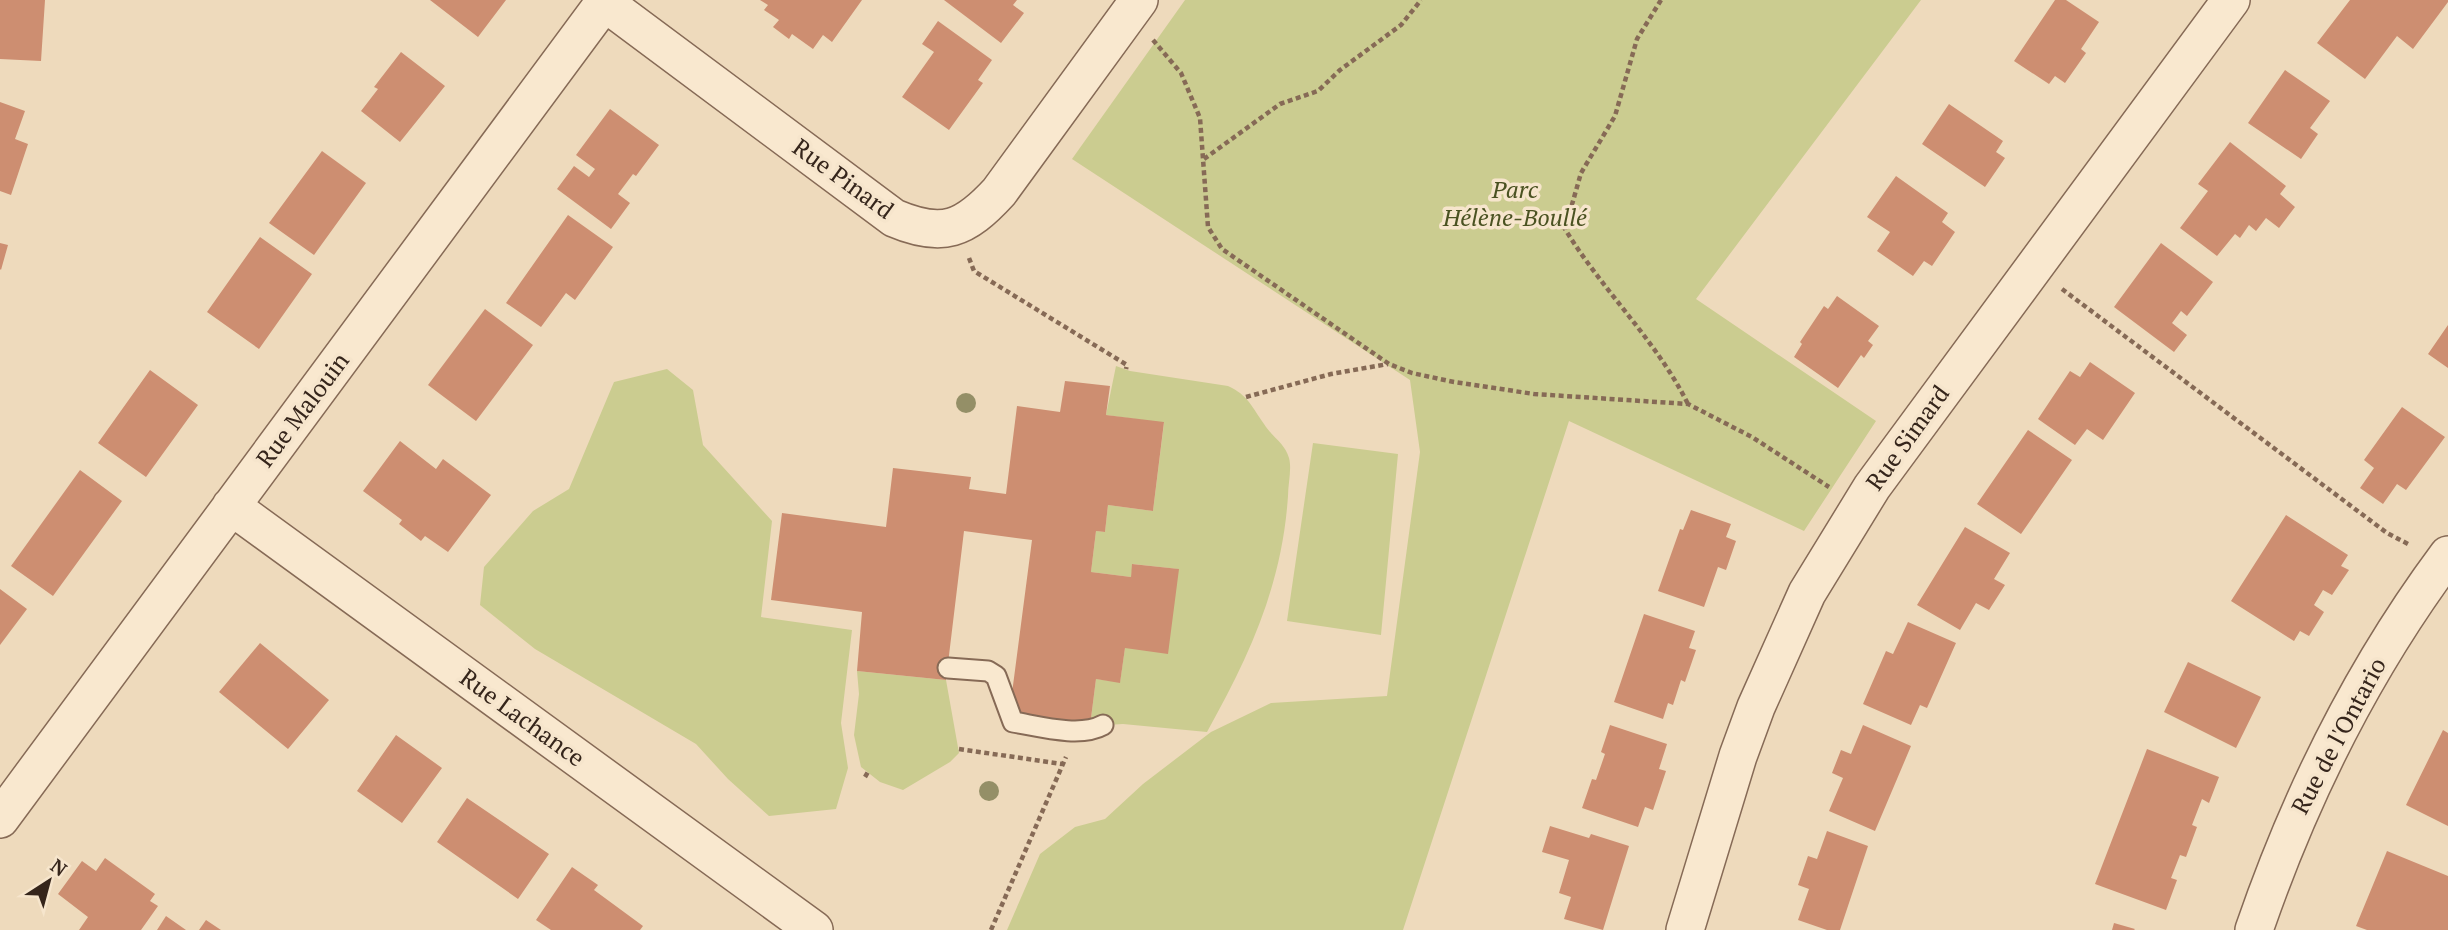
<svg xmlns="http://www.w3.org/2000/svg" width="2448" height="930" font-family="'PT Serif',serif">
<rect width="100%" height="100%" fill="#eedabc"/>
<path fill="#cbcc90" d="M1185 0H1921L1696 299 1876 421 1804 531 1569 421 1403 930H1007L1040 854 1075 827 1105 819 1143 784 1211 732 1271 703 1387 696 1420 452 1410 380 1072 159Z
M1116 366 1130 371 1228 386C1248 395 1252 407 1264 424 1272 437 1285 443 1289 458 1292 469 1288 484 1288 496 1282 585 1250 655 1207 732L1123 724 1090 726 1096 679 1120 682 1125 648 1178 569 1133 564 1131 577 1091 572 1096 531 1105 532 1108 505 1153 511 1164 423 1106 415Z
M667 369 693 390 703 445 772 521 761 617 852 630 841 723 848 768 836 809 769 816 728 779 696 744 535 649 480 605 484 567 533 511 569 489 614 382Z
M1313 443 1398 454 1381 635 1287 621Z
M857 671 946 680 959 753 950 762 903 790 880 782 861 767 854 735 859 694Z"/>
<path fill="#cd8e71" d="M0 0H45L41 61 0 59Z
M430 0H506L478 37Z
M760 0H862L832 42 823 35 813 49 792 34 789 39 773 27 779 20 764 10 768 5Z
M944 0H1017L1013 5 1024 13 1001 43Z
M2055 0H2066L2099 22 2081 49 2086 53 2065 83 2055 76 2049 84 2014 61Z
M2350 0H2448V2L2413 49 2397 36 2365 79 2317 43Z
M938 21 992 60 978 80 983 83 949 130 902 97 934 52 922 44Z
M401 52 445 86 400 142 361 111 378 89 374 87Z
M2285 70 2330 101 2310 128 2318 134 2301 159 2248 123Z
M0 102 25 111 15 139 28 144 11 195 0 191Z
M1949 104 2003 141 1996 152 2005 158 1985 187 1922 144Z
M610 109 659 145 636 176 633 174 618 194 630 203 611 229 557 189 574 166 589 177 595 169 576 155Z
M2230 142 2286 186 2280 194 2295 207 2279 228 2266 218 2256 231 2249 225 2240 238 2235 234 2217 256 2180 228 2208 191 2198 184Z
M322 151 366 183 314 255 269 223Z
M1896 176 1948 213 1942 222 1955 232 1932 266 1924 261 1913 276 1877 251 1890 232 1867 217Z
M568 215 613 247 575 300 566 293 541 327 506 303Z
M260 237 312 274 259 349 207 312Z
M0 243 8 245 1 270 0 269Z
M2161 243 2213 282 2187 316 2181 311 2172 323 2187 335 2174 352 2114 307Z
M1837 296 1879 326 1868 341 1873 345 1864 358 1861 355 1838 388 1794 357 1802 344 1800 342 1824 306 1828 309Z
M485 309 533 345 476 421 428 385Z
M2448 325V368L2428 354Z
M2090 362 2135 393 2103 440 2087 429 2075 445 2038 419 2070 371 2080 377Z
M150 370 198 405 146 477 98 443Z
M1065 381 1110 386 1106 415 1164 422 1153 511 1108 505 1105 532 1096 531 1091 572 1131 577 1132 564 1179 569 1168 654 1125 648 1120 683 1096 679 1090 726 1009 716 1032 540 964 531 946 680 857 671 862 612 771 600 782 513 886 527 893 468 971 477 969 489 1006 494 1017 406 1060 412Z
M2402 407 2445 437 2406 490 2397 484 2383 504 2360 488 2374 468 2364 460Z
M2028 430 2072 460 2021 534 1977 504Z
M400 441 436 469 443 459 491 495 448 552 425 536 421 541 399 524 402 520 363 491Z
M80 470 122 501 53 596 11 566Z
M1691 510 1731 524 1726 537 1736 541 1726 570 1718 567 1704 607 1658 591 1680 529 1683 530Z
M2286 515 2348 555 2341 566 2349 570 2332 595 2323 590 2314 605 2324 612 2309 636 2300 631 2294 641 2231 601Z
M1965 527 2010 553 1994 579 2005 585 1989 610 1976 603 1960 630 1917 605Z
M0 589 27 609 0 645Z
M1644 614 1695 631 1689 648 1696 650 1685 682 1681 680 1673 705 1668 703 1663 719 1614 702Z
M1908 622 1956 643 1927 708 1920 705 1911 725 1863 704 1886 651 1893 654Z
M260 643 329 700 288 749 219 692Z
M2188 662 2261 697 2236 748 2164 712Z
M1610 725 1667 744 1659 769 1666 771 1653 810 1645 807 1638 827 1582 808 1592 779 1596 780 1605 754 1601 752Z
M1863 725 1911 746 1875 831 1829 811 1843 778 1832 773 1841 750 1851 754Z
M2443 730 2448 733V826L2406 805Z
M396 735 442 768 402 823 357 791Z
M2147 749 2219 777 2209 803 2202 799 2192 825 2197 827 2186 857 2180 855 2171 878 2177 880 2166 910 2095 884Z
M467 798 549 854 518 899 437 842Z
M1550 826 1589 838 1591 834 1629 846 1603 930 1564 919 1571 897 1559 893 1569 860 1542 852Z
M1827 831 1868 846 1840 930H1827L1798 920 1809 889 1798 885 1808 856 1817 859Z
M2387 851 2448 876V930H2367L2356 926Z
M105 858 155 894 150 901 158 906 141 930H79L88 917 58 894 82 861 96 871Z
M572 867 598 885 594 890 643 926 640 930H551L536 920Z
M166 916 186 930H157Z
M206 920 221 930H199Z
M2114 923 2135 929 2134 930H2112Z"/>
<g fill="none" stroke-linecap="round" stroke-linejoin="round">
<g stroke="#866a56" stroke-width="23">
<path id="service" d="M948 668 988 671 996 676 1013 722C1038 726 1080 738 1103 725"/>
</g>
<g stroke="#866a56" stroke-width="40">
<path id="minor" d="M604 2 894 218C943 239 965 229 999 192L1139 0
M231 506 814 930
M0 819 606 0
M1685 930 1738 756 1756 707 1807 593 1872 487 2231 0
M2254 930C2300 796 2363 669 2448 555"/>
</g>
<path stroke="#866a56" stroke-width="4.5" stroke-dasharray="5 3.5" stroke-linecap="butt" d="M1661 0 1637 39 1615 116 1581 173 1565 229C1602 290 1656 340 1688 404
M1153 40 1181 73 1200 118 1208 227 1222 249 1389 364 1412 373 1454 382 1534 394 1688 404 1752 437 1829 487
M1204 159 1280 104 1318 91 1340 70 1401 25 1421 0
M969 258 974 271 1127 365 1126 369
M2062 289 2387 533 2410 545
M1246 397 1331 374 1388 364
M959 749 1062 764
M865 777 868 772
M991 930 1066 757"/>
<use href="#service" stroke="#f9e8cf" stroke-width="19"/>
<use href="#minor" stroke="#f9e8cf" stroke-width="37"/>
</g>
<g fill="#948f67">
<circle cx="966" cy="403" r="10"/>
<circle cx="989" cy="791" r="10"/>
</g>
<g text-anchor="middle" stroke-width="7" stroke-linejoin="round" paint-order="stroke">
<g font-size="24" fill="#35251b" stroke="#f6e5cc">
<text transform="translate(843 179) rotate(36)" y="8">Rue Pinard</text>
<text transform="translate(303 410) rotate(-53)" y="8">Rue Malouin</text>
<text transform="translate(1908 438) rotate(-54)" y="8">Rue Simard</text>
<text transform="translate(522 718) rotate(36)" y="8">Rue Lachance</text>
<text transform="translate(2339 736) rotate(-62)" y="8">Rue de l'Ontario</text>
</g>
<g font-size="24" font-style="italic" fill="#4a5221" stroke="#f6e5cc">
<text x="1515" y="198">Parc<tspan x="1515" dy="28">Hélène-Boullé</tspan></text>
</g>
</g>
<g transform="translate(49 881) rotate(36)" stroke="#f6e5cc" stroke-width="5" paint-order="stroke">
<path d="M0-5L12 26L0 18L-12 26Z" fill="#35251b"/>
<text y="-10" font-size="19" font-weight="bold" text-anchor="middle" fill="#35251b">N</text>
</g>
</svg>
